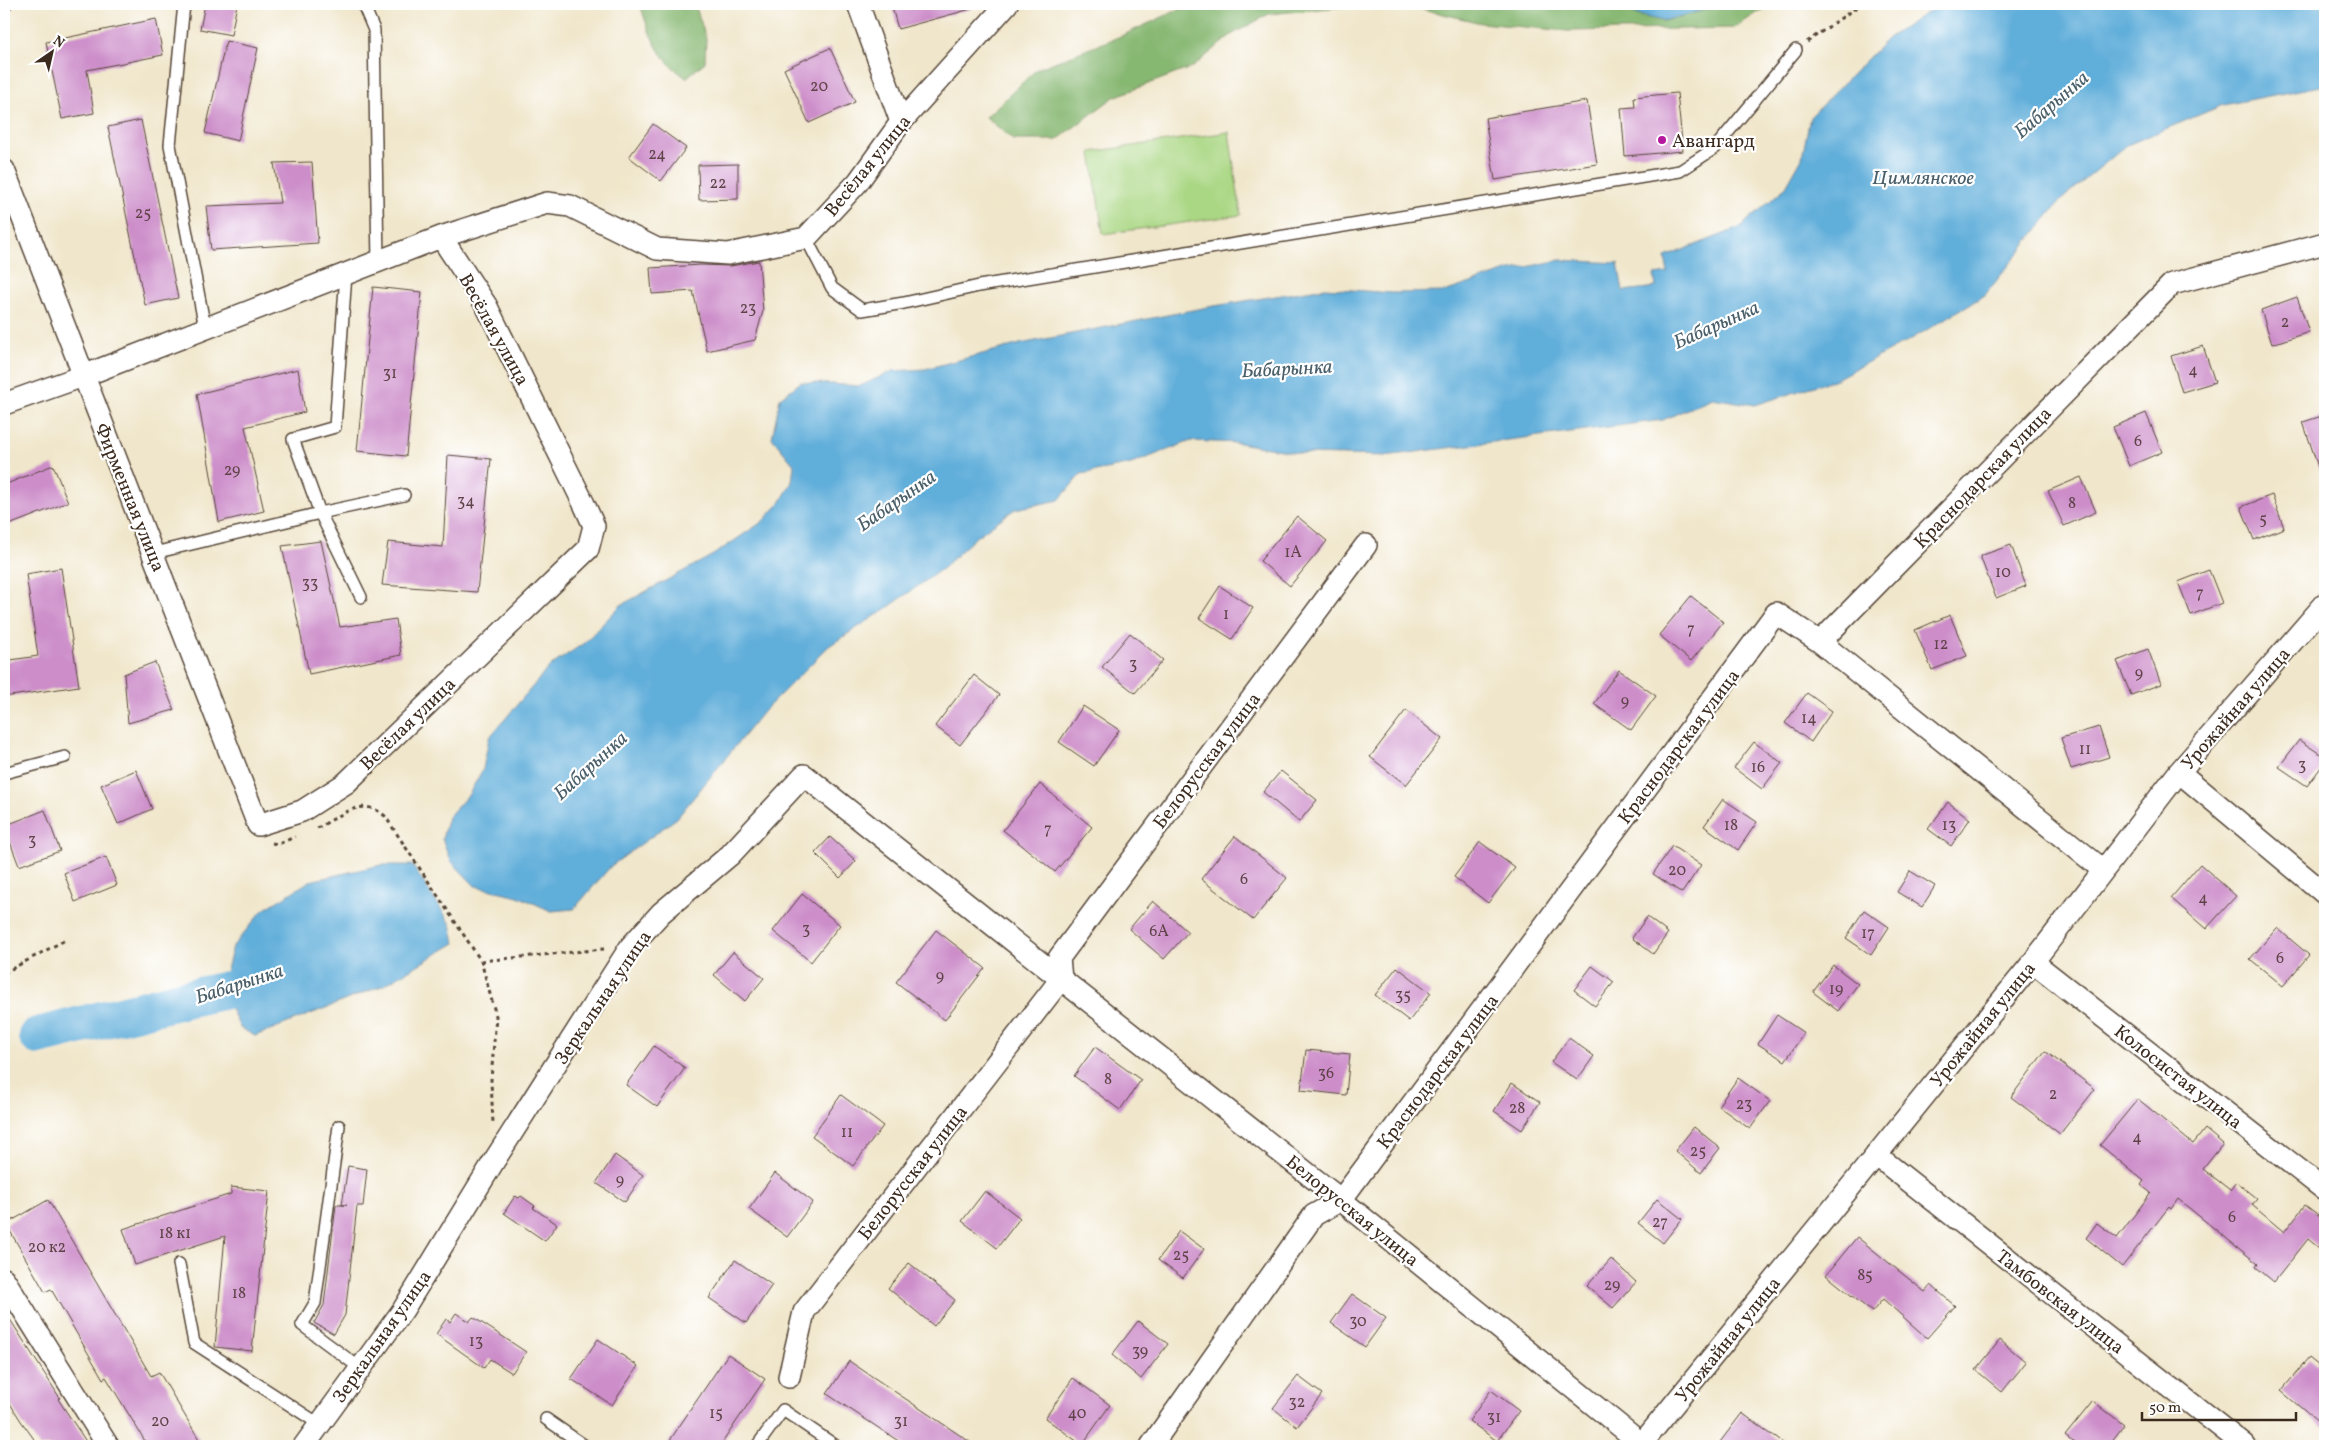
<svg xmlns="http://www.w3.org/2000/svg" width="2329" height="1450" font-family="Vollkorn,serif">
<rect width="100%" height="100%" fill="#fff"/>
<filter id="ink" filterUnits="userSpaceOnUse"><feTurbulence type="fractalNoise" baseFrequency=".02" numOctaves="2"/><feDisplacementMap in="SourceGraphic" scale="10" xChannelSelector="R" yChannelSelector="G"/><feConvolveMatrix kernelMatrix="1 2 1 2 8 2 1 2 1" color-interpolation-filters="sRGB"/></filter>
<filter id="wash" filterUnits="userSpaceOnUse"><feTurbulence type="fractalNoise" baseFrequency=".0096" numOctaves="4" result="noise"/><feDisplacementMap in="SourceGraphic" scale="20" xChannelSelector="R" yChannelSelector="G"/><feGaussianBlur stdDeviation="1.12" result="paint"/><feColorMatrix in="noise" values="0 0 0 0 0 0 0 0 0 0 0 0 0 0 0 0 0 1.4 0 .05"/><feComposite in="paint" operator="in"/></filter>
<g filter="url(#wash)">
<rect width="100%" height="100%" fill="#f0e6cb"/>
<path fill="#aad784" stroke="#728051" d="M1229 132 1241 215 1103 234 1091 152Z"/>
<path fill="#87b872" stroke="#617148" d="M640 4H695L706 38 705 62 686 78C656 56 651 38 640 4Z
M1191 4H1372L1269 14 1231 35 1193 67 1114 97 1057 140H1013L986 117 1037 69 1121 36Z
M1401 4H1636L1634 14 1663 21 1727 4H1771L1734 28 1568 31 1481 23Z"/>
<path fill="#60aeda" stroke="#4e6c7c" d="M1642 4H1727L1663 21 1633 14Z
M1940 4H2325V85L2223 105 2127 145 2061 200 1985 295 1913 338 1836 379 1755 405 1712 398 1663 420 1385 456 1304 454 1239 443 1191 441 1131 464 1081 474 1059 500 1015 509 977 536 943 568 886 609 829 646 763 712 677 818 611 866 574 909 551 911 518 896 475 886 451 861 442 839 448 817 469 794 483 769 489 738 549 667 584 643 621 605 713 555 762 522 780 503 792 482 794 465 772 438 780 398 801 382 860 386 893 371 925 369 1020 344 1208 307 1325 288 1392 293 1444 292 1507 271 1560 260 1618 263 1623 291 1656 287 1654 275 1668 273 1665 257 1739 228 1785 188 1802 158 1810 117 1888 38Z
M381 865H412L451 924 455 943 384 985 255 1036 240 1028 222 989 233 946 263 910 310 881Z"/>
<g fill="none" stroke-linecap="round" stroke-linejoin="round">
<path stroke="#60aeda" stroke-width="38" d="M38 1036 185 999 241 987 272 974"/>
</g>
<g id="blocks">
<path fill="#cc8dc9" d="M205 4H237L231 35 200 29Z
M891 4H971V9L898 29Z
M156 19 163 55 87 70 94 113 62 119 46 42Z
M226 41 258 48 238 141 205 133Z
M830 48 855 102 809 123 784 69Z
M1677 93 1683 151 1625 156 1621 108 1635 107 1634 97Z
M1587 101 1597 164 1495 180 1485 118Z
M141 120 178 298 145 305 108 127Z
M653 124 686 148 661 181 629 157Z
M312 162 318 243 211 250 206 206 280 203 274 163Z
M738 164V199L699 200 698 165Z
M759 261 763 311 755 340 707 351 693 291 652 294 650 268 701 265 730 266Z
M373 287 422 292 406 456 357 451Z
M2297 297 2309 332 2272 344 2261 310Z
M2203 346 2215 382 2182 392 2171 356Z
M298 369 305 412 245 427 264 511 219 522 197 394Z
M2146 413 2162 452 2129 466 2113 427Z
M2325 415V478L2322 479 2303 422Z
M448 455 491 459 477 592 382 585 388 542 443 547Z
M53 465 68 502 4 527V485Z
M2081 477 2096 512 2064 526 2048 491Z
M2272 495 2284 528 2254 540 2241 507Z
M1297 516 1327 541 1290 586 1260 561Z
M321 541 340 627 396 619 401 655 309 674 282 546Z
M2011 545 2026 586 1996 598 1980 556Z
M61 568 79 686 4 697V661L38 656 26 574Z
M2209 570 2222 603 2191 615 2178 582Z
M1220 586 1253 608 1232 639 1199 618Z
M1691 596 1723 622 1691 661 1659 635Z
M1950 615 1967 656 1932 670 1915 630Z
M1130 633 1163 660 1135 693 1102 667Z
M2148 649 2161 684 2131 695 2117 661Z
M155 662 174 710 128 723 124 674Z
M1619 670 1656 696 1631 730 1594 704Z
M974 675 999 695 960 745 935 726Z
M1807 693 1832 711 1811 742 1785 723Z
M1083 706 1119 730 1094 766 1059 742Z
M1406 710 1442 739 1406 785 1370 757Z
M2099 727 2109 757 2071 769 2061 738Z
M2299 740 2325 757V762L2307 786 2279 767Z
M1754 742 1782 763 1762 789 1734 768Z
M136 770 152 809 118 824 101 785Z
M1281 771 1317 800 1299 822 1263 792Z
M1040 784 1092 827 1055 872 1003 830Z
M1723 799 1757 822 1738 850 1704 826Z
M1948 802 1970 819 1951 846 1928 829Z
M45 810 60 851 19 866 4 826Z
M1235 836 1287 878 1253 920 1201 879Z
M830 837 856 861 840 878 815 853Z
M1480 842 1515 868 1488 903 1454 877Z
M1672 846 1701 865 1682 893 1653 874Z
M106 857 117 885 75 902 64 873Z
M2200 864 2236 896 2206 929 2171 898Z
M1910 871 1935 886 1922 907 1897 892Z
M802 894 840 925 811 962 773 931Z
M1153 901 1188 932 1164 959 1129 929Z
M1864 910 1889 927 1871 955 1846 938Z
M1647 917 1668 933 1653 954 1632 938Z
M2277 928 2309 955 2283 986 2250 959Z
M936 930 985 968 945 1020 896 982Z
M733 952 764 978 745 1001 714 975Z
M1833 965 1858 984 1838 1011 1813 992Z
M1592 966 1614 982 1595 1006 1574 990Z
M1397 967 1431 993 1409 1021 1375 995Z
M1777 1015 1804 1033 1785 1061 1758 1044Z
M1569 1038 1594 1056 1577 1080 1551 1062Z
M654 1046 685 1068 657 1107 626 1085Z
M1095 1047 1141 1080 1120 1110 1074 1076Z
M1306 1050 1350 1054 1346 1095 1301 1090Z
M2045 1051 2095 1089 2060 1134 2011 1097Z
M1738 1078 1770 1101 1750 1129 1718 1106Z
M1512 1083 1540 1102 1522 1130 1494 1111Z
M841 1095 883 1126 853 1166 812 1136Z
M2138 1099 2193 1144 2205 1129 2223 1144 2203 1169 2230 1190 2236 1182 2257 1199 2252 1205 2284 1232 2305 1205 2325 1220V1253L2308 1239 2274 1282 2256 1267 2258 1264 2178 1199 2171 1209 2169 1207 2122 1267 2086 1238 2097 1223 2117 1238 2151 1193 2141 1185 2144 1181 2100 1145Z
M1694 1127 1720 1148 1701 1173 1675 1151Z
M615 1155 643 1175 625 1202 596 1183Z
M348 1166 367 1169 363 1206H357L345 1315 334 1334 314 1323 324 1305 336 1205H347H342Z
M775 1173 813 1202 787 1237 749 1209Z
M231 1187 269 1191 252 1351 215 1347 225 1236 135 1265 123 1229 231 1194Z
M985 1191 1020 1218 997 1248 962 1221Z
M515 1196 519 1198 521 1196 535 1206 533 1208 557 1224 545 1241 504 1213Z
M1657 1199 1682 1219 1663 1243 1638 1223Z
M48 1200 151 1376 159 1372 203 1446H148L106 1377 103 1379 51 1289 45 1292 6 1224Z
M1179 1231 1204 1249 1183 1278 1158 1260Z
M1857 1237 1925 1292 1931 1285 1955 1306 1927 1338 1883 1299 1872 1312 1826 1275Z
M1611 1259 1636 1282 1613 1308 1587 1286Z
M735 1260 772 1285 746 1323 709 1298Z
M909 1263 955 1300 934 1326 888 1288Z
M1352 1294 1386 1318 1365 1347 1331 1323Z
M4 1310 60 1398 58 1399 89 1446H39L21 1421 4 1394Z
M456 1313 469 1322 473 1317 526 1352 512 1373 490 1359 484 1368 436 1334 446 1319 450 1322Z
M1138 1321 1168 1344 1141 1379 1112 1355Z
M598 1339 638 1366 612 1405 571 1379Z
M2000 1340 2026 1362 2002 1392 1976 1370Z
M728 1354 765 1379 720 1446H666Z
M2309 1358 2325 1371V1428L2281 1391Z
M849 1361 976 1446H906L827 1394Z
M1298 1376 1322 1394 1297 1427 1273 1408Z
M1073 1378 1110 1405 1082 1445 1045 1418Z
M1491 1390 1519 1411 1497 1441 1469 1421Z
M2093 1401 2124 1425 2108 1446H2078L2065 1436Z
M1742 1413 1787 1446H1717Z"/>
</g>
</g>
<g filter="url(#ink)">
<use href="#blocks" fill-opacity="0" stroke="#564638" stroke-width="1"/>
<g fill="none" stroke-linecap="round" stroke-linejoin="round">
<g stroke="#564638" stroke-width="14">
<path id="service" d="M184 4 170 145 205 328
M363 4 374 30 378 262
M4 5 6 4
M806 238 832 288 862 310 904 303 979 286 1680 171 1715 148 1796 50
M346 274 335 427 293 439 320 513 404 495
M154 553 320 513 361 597
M4 773 65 757
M339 1126 315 1303 302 1325 360 1368
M179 1264 194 1343 319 1424
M546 1419 585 1446
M757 1446 783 1410 836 1446"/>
</g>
<g stroke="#564638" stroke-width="24">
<path id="minor" d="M858 4 901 122
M4 170 258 825 302 811 346 783 588 549 594 526 584 504 486 305 441 237 547 203 570 206 657 249 728 254 806 238 858 182 901 122 1007 4
M4 404 83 376 441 237
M1820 642 2102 869
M2179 772 2325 894
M2033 962 2325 1190
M1061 979 1059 958 1366 545
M1876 1155 2245 1446
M4 1279 108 1446
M789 1377 804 1312 1061 979 1341 1200 1642 1444
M304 1446 403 1310 494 1161 631 946 661 913 730 855 804 775 1061 979
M1151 1446 1314 1215 1341 1200 1776 613 1820 642 2172 284 2325 243
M1640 1446 2033 962 2179 772 2325 604"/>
</g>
<path stroke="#564638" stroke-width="3" stroke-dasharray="4 4" stroke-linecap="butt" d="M1807 42 1861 4
M317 828C340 817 361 795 385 816L481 961 496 1016 491 1080 493 1124
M272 843 278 844 295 837
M481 961 604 949
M4 973 67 939"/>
<use href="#service" stroke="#fff" stroke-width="11"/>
<use href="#minor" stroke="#fff" stroke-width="21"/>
</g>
</g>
<circle fill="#b5179e" stroke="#fff" stroke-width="2" cx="1662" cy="140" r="5"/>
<g text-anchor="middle" stroke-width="4.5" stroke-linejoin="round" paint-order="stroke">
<g font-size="16" fill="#5f4349">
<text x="819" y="91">20</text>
<text x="657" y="159">24</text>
<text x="718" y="188">22</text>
<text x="143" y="218">25</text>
<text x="748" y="313">23</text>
<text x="2285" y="327">2</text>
<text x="2193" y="375">4</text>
<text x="390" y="378">31</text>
<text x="2138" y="446">6</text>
<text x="232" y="475">29</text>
<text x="466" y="506">34</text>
<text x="2072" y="508">8</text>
<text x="2263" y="524">5</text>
<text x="1293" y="557">1А</text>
<text x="2003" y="577">10</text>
<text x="310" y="588">33</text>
<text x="2200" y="598">7</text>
<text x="1226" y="619">1</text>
<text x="1691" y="634">7</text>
<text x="1941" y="649">12</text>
<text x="1133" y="669">3</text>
<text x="2139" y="678">9</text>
<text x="1625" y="706">9</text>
<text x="1809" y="723">14</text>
<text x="2085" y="754">11</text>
<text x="2302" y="770">3</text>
<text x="1758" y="772">16</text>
<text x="1731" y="830">18</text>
<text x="1949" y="830">13</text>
<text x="1048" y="834">7</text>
<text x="32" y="845">3</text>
<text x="1677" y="875">20</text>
<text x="1244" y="884">6</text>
<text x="2203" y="903">4</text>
<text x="806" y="934">3</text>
<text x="1159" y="936">6А</text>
<text x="1868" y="938">17</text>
<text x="2280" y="963">6</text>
<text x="940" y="981">9</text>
<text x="1836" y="994">19</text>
<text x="1403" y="1000">35</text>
<text x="1326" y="1078">36</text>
<text x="1108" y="1084">8</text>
<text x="2053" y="1099">2</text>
<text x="1744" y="1109">23</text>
<text x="1517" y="1113">28</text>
<text x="847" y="1137">11</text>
<text x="2137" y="1142">4</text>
<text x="1698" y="1156">25</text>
<text x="620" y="1185">9</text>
<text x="2232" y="1222">6</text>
<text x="1660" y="1227">27</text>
<text x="175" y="1238">18 к1</text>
<text x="47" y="1252">20 к2</text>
<text x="1181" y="1260">25</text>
<text x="1865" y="1280">85</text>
<text x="1612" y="1290">29</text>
<text x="239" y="1298">18</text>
<text x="1358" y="1326">30</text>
<text x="476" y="1346">13</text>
<text x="1140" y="1356">39</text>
<text x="1297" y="1407">32</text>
<text x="716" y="1418">15</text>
<text x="1077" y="1418">40</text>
<text x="1494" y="1422">31</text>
<text x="160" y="1426">20</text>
<text x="901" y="1426">31</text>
</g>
<g font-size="19" fill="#3b2a1e" stroke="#fff" text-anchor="start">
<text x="1672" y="147">Авангард</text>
</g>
<g font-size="19" fill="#3b2a1e" stroke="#fff">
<text transform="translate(867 165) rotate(-51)" y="7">Весёлая улица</text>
<text transform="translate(495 329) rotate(61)" y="7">Весёлая улица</text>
<text transform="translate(1982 477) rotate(-46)" y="7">Краснодарская улица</text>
<text transform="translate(131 497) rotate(68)" y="7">Фирменная улица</text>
<text transform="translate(2235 708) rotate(-49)" y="7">Урожайная улица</text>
<text transform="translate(407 723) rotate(-44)" y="7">Весёлая улица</text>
<text transform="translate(1678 746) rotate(-53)" y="7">Краснодарская улица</text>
<text transform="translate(1206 760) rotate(-53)" y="7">Белорусская улица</text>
<text transform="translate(602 997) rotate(-56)" y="7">Зеркальная улица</text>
<text transform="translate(1982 1024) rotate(-51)" y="7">Урожайная улица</text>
<text transform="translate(1437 1071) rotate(-53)" y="7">Краснодарская улица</text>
<text transform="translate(2179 1076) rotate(38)" y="7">Колосистая улица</text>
<text transform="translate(912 1172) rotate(-52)" y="7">Белорусская улица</text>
<text transform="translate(1353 1210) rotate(39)" y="7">Белорусская улица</text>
<text transform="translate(2061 1301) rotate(38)" y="7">Тамбовская улица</text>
<text transform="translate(381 1336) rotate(-55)" y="7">Зеркальная улица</text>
<text transform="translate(1727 1339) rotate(-51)" y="7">Урожайная улица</text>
</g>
<g font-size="20" font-style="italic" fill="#4a5f69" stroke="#fff">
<text transform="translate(2051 104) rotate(-41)" y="7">Бабарынка</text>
<text x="1923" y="184">Цимлянское</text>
<text transform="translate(1716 324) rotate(-24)" y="7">Бабарынка</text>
<text transform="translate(1287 368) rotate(-3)" y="7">Бабарынка</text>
<text transform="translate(896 500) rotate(-35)" y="7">Бабарынка</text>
<text transform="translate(590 765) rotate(-42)" y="7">Бабарынка</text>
<text transform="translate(239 983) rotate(-18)" y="7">Бабарынка</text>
</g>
</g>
<rect width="2329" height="1450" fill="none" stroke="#fff" stroke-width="20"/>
<g transform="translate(52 52) rotate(34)" stroke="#ffffff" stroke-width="4" paint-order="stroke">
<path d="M0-4L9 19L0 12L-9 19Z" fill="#3b2a1e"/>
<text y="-8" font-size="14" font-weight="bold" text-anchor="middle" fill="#3b2a1e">N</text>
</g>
<path d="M2142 1412v8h154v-8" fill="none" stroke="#3b2a1e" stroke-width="2.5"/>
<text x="2149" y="1412" font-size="15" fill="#3b2a1e" stroke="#ffffff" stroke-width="4" paint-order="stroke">50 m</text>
</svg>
